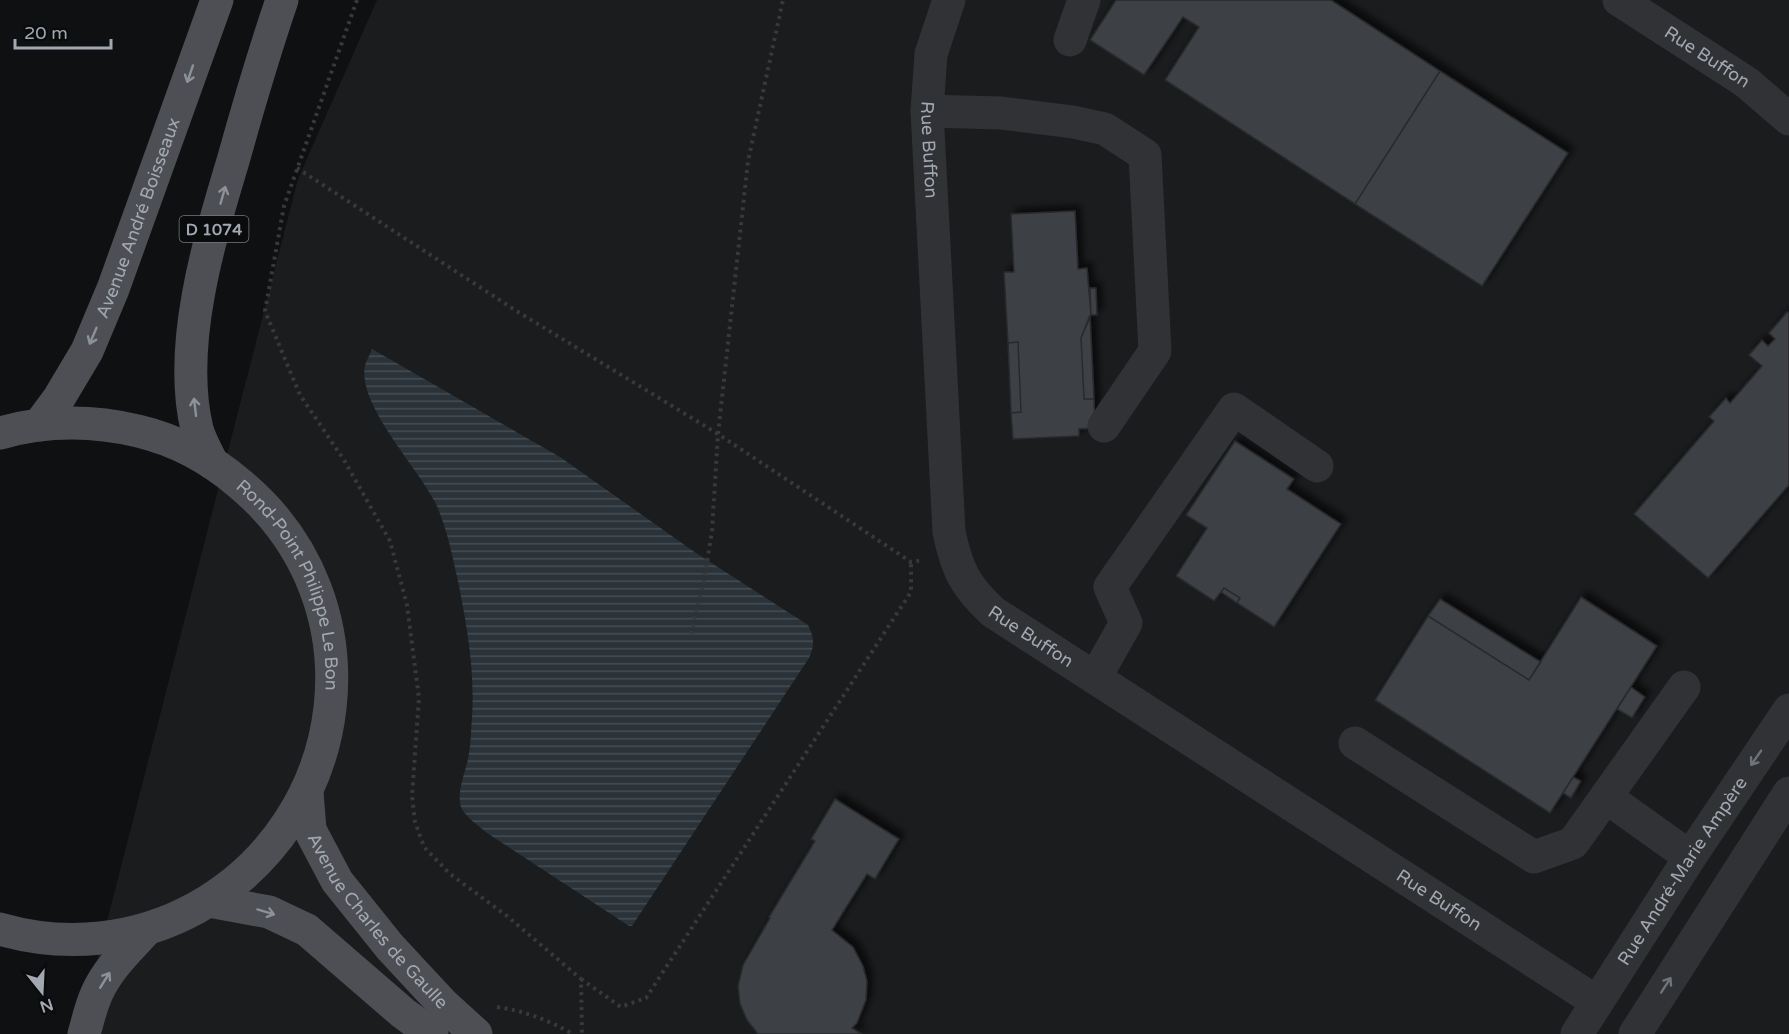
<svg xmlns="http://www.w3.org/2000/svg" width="1789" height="1034" font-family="'Varela Round',sans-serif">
<defs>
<pattern id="water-rules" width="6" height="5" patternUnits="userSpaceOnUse" patternTransform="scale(1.5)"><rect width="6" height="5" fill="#2a3339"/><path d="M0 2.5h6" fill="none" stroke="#464e53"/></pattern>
<filter id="shadow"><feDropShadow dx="5.5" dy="-5.5" stdDeviation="3" flood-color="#0009"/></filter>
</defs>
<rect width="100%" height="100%" fill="#0f1011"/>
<path fill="#1b1c1e" d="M377 0H1789V1034H78L298 179Z"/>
<path fill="url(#water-rules)" d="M372 349 560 457 696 553 808 625C814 637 815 645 809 658L632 926H629L487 833C479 826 465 817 461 807 456 790 467 770 469 753 471 742 471 729 472 717 475 671 467 626 458 581 452 555 447 527 435 502 419 469 357 404 365 366 366 361 370 355 372 349Z"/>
<path fill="#3e4044" stroke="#292a2d" stroke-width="1.5" filter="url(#shadow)" d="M1116 0H1331L1440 71 1355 204 1165 80 1199 27 1183 17 1144 75 1090 40Z
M1440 71 1568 153 1482 286 1355 204Z
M1075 211 1078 269 1087 268 1091 315 1081 338 1084 399H1094L1095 428 1079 429V436L1013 439 1011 413 1021 412 1018 342 1008 343 1004 272H1014L1011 214Z
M1090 288H1096L1097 315H1091Z
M1787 312 1789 313V485L1708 578 1634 514 1714 421 1709 417 1726 398 1730 403 1762 366 1749 355 1762 340 1768 346 1775 339 1769 333Z
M1090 315 1094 399H1084L1081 338Z
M1018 342 1021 412 1011 413 1008 343Z
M1235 441 1294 479 1287 489 1341 524 1274 627 1237 603 1240 598 1224 588 1214 601 1176 576 1207 528 1186 515Z
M1224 588 1240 598 1237 603 1221 592Z
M1581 597 1657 646 1550 813 1375 700 1428 616 1529 680Z
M1440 599 1541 662 1529 680 1428 616Z
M1631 687 1645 697 1632 718 1617 709Z
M1573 777 1581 781 1571 798 1563 793Z
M835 799 899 839 875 879 867 874 832 930 853 947 863 966 867 981 866 1000 857 1023 852 1028 862 1034H758L747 1020 740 1004 738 986 743 965 770 918 769 917 815 841 811 839Z"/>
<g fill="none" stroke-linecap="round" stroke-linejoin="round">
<path stroke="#37393c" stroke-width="4" stroke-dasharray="3 4.5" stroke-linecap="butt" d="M357 0 284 206 265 311 300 395 344 460 390 541 407 605 419 698 412 796 415 822 424 847 450 874 507 916 581 979 582 1034
M297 168 515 310 718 434 911 562 923 560
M691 634 705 575 712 531 718 434 748 161 783 0
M581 979 621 1007 646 998 911 592V562
M497 1007C525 1011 548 1020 573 1034"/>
<g stroke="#313236" stroke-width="33">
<path id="s1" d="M949 0 931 54 927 111 949 532C957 570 965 586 993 612L1597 1002"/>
<path id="s2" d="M1619 0 1746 82 1789 119"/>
<path d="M1070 40 1084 0"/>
<path d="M927 111 1001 113 1073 122 1105 129 1145 155 1155 351 1104 426"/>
<path d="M1095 678 1126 623 1110 587 1234 409 1317 466"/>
<path d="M1355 743 1534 857 1573 843 1684 687"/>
<path d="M1606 797 1690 857"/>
<path id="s3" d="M1577 1034 1690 857 1789 710"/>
<path d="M1635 1034 1789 793"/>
</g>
<g stroke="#4d4f54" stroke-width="33">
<path id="s4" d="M39 425 59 398 87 351 113 289 217 0"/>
<path id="s5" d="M0 433C46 420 92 420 138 431 176 440 211 459 240 484 381 601 354 820 196 908 136 941 66 948 0 929"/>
<path d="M212 463C207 452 200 440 197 429 177 346 209 241 233 161 248 107 264 53 282 0"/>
<path id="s6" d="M307 792 310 830 337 881 390 947 443 1004 476 1034"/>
<path d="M209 901 269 912 307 930 403 1013 432 1034"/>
<path d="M84 1034C88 1020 91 1006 97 993 108 968 129 949 147 929"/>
</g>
</g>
<defs><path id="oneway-shaft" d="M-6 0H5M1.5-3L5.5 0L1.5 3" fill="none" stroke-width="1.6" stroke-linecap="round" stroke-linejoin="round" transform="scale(1.5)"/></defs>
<g stroke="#8c929a">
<use href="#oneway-shaft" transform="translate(190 74) rotate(109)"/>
<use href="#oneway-shaft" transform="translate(223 195) rotate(-74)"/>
<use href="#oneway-shaft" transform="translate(93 336) rotate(113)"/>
<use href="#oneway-shaft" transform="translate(195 407) rotate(-97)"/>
<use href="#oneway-shaft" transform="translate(266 912) rotate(17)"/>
<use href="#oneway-shaft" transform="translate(105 980) rotate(-58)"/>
</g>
<g stroke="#6f737a">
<use href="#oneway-shaft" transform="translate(1756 758) rotate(125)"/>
<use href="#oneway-shaft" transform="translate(1666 985) rotate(-57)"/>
</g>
<g text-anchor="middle" stroke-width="4.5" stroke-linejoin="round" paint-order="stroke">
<rect fill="#0a0b0c" stroke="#747980" stroke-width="1.5" x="179.5" y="216" width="69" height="26" rx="4.5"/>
<g font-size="16" font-weight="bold" fill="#a1a8b1">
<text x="214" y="235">D 1074</text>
</g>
<g font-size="18" fill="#a1a8b1" stroke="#0a0b0c">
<text dy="6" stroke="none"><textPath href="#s2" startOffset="105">Rue Buffon</textPath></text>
<text dy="6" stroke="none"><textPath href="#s1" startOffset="153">Rue Buffon</textPath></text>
<text dy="6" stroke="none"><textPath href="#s4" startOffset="231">Avenue André Boisseaux</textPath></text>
<text dy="6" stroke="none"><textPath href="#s5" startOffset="372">Rond-Point Philippe Le Bon</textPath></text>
<text dy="6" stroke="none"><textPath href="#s1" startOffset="674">Rue Buffon</textPath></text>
<text dy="6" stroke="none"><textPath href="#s3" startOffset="194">Rue André-Marie Ampère</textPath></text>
<text dy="6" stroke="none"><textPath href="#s1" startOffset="1160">Rue Buffon</textPath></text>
<text dy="6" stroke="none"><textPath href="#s6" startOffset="152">Avenue Charles de Gaulle</textPath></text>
</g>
</g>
<g transform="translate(42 992) rotate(162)" stroke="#0a0b0c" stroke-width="4.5" paint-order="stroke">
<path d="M0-4.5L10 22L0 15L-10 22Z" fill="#a1a8b1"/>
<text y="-9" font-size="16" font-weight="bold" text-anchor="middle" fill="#a1a8b1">N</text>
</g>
<path d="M15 39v9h96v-9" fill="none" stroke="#a1a8b1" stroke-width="3"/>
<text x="24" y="39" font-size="18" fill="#a1a8b1" stroke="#0a0b0c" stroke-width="4.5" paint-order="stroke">20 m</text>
</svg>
